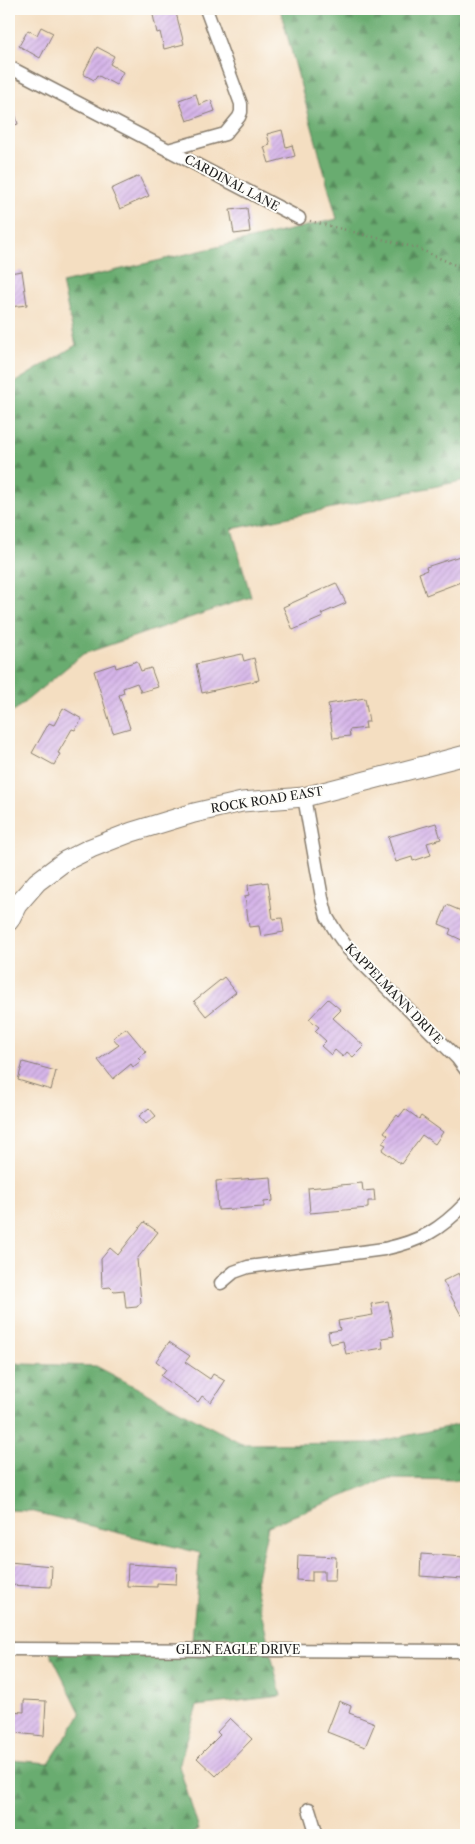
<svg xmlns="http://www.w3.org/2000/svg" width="475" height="1844" font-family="'Libre Caslon Text',serif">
<defs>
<pattern id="forest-firs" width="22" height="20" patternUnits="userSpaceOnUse" patternTransform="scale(1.25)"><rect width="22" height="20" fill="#69ac70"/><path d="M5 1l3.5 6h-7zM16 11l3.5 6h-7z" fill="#568b5b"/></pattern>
<pattern id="building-hatch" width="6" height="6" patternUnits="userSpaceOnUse" patternTransform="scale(1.25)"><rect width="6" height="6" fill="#d6b5e9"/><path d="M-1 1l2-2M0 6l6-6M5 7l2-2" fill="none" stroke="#b79bc7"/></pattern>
</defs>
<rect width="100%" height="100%" fill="#fdfcf7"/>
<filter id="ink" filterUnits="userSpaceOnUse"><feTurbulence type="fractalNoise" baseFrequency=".02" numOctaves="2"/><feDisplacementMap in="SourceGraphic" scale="10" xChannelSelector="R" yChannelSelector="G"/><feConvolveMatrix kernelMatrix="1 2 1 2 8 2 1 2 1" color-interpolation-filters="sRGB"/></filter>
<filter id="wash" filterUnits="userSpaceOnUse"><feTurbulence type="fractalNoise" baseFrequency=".0096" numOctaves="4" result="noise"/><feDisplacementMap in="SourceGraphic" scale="20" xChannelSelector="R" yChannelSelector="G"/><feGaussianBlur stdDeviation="1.12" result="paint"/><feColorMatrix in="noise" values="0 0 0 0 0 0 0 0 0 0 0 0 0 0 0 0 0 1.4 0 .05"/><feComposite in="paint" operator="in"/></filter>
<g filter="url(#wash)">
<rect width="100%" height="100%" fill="#f4dec1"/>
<path fill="url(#forest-firs)" stroke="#426446" d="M280 9H466V480L232 529 251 597 83 654 14 711H9V386L76 345 62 283 337 219Z
M9 1362 23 1364 96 1366 243 1444 372 1443 466 1423V1480L386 1479 268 1526 255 1587 281 1696 197 1706 179 1766 199 1830 191 1835H9V1760L49 1763 81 1714 49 1650 191 1651 200 1553 30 1511 9 1510Z"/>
<g id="blocks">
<path fill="url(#building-hatch)" d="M175 9 184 44 164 49 160 32 157 33 153 15Z
M41 27 53 33 40 58 19 46 28 30 37 35Z
M97 47 114 56 110 64 123 72 116 85 97 75 94 80 83 74Z
M196 94 199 105 211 100 215 111 187 121 179 100Z
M12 103 18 124 9 127V104Z
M282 130 286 147 292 145 295 156 269 163 264 147 270 145 267 134Z
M139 176 149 196 120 209 111 189Z
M247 208 250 232 234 234 230 210Z
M22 271 27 305 9 307V273Z
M466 554V580L426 595 419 573 427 570 426 567Z
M336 583 346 603 321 614 323 617 293 630 283 607Z
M242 654 244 661 254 658 259 680 202 693 196 664Z
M137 661 141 671 151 668 158 687 141 692 137 683 123 688 124 693 119 695 130 728 113 733 94 671 115 664 116 668Z
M365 698 369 722H365L366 728 349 730 350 736 333 738 328 704Z
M63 708 82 719 75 730 72 729 58 753 60 754 54 765 32 753 49 723 54 725Z
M436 823 441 839 427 843 431 855 413 861 412 857 396 862 388 837Z
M268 882 273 919 282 918 284 932 261 936 259 926 249 927 245 896 249 895 248 885Z
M447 905 466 913V942L449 934 451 929 439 924Z
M224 977 236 992 206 1016 194 1001Z
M328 999 341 1010 333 1018 364 1046 353 1057 347 1052 343 1057 335 1050 331 1055 321 1046 326 1041 315 1031 319 1027 309 1019Z
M126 1028 146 1052 138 1058 141 1061 133 1067 131 1064 113 1079 98 1060 119 1045 113 1038Z
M23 1062 56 1071 51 1090 18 1080Z
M149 1108 156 1116 146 1124 139 1116Z
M405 1109 419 1119 421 1116 443 1132 435 1144 422 1135 401 1164 382 1150 386 1145 382 1143 388 1135 384 1132 397 1115 399 1117Z
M271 1177 273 1201 264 1202V1207L218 1210 216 1181Z
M362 1183 363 1191 374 1190 375 1201H368V1208L310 1213 308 1188Z
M144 1222 158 1232 137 1259 141 1302 137 1307 126 1308 124 1290 114 1291 110 1287 102 1288 101 1259 110 1248 118 1255Z
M459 1273 464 1285 466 1284V1313L461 1315 443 1281Z
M388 1301 394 1336 382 1338 383 1348 346 1354 343 1341 330 1344 328 1332 340 1330 338 1321 373 1315 371 1304Z
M169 1342 190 1356 185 1362 210 1379 213 1374 225 1381 211 1402 202 1396 198 1402 161 1376 166 1369 156 1361Z
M421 1554 464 1557 463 1579 420 1576Z
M298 1555 336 1557 335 1581H324V1571H312V1581L297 1580Z
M9 1562 52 1566 51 1587 9 1585Z
M128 1564 177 1567 176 1584 157 1583V1587L127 1586Z
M24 1700 46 1701 44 1736 15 1733 14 1741H9V1711L24 1712Z
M339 1701 351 1706 349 1713 375 1723 365 1747 327 1732Z
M230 1718 252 1739 216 1776 197 1758 220 1735 217 1732Z"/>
</g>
</g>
<g filter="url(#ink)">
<use href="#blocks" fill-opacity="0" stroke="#887d6e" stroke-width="1"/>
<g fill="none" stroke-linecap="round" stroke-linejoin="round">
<g stroke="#887d6e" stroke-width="15">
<path id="street" d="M9 67 299 218
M168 150 225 134 239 117 241 112V104L206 9
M304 797 322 898 327 917 336 932 348 949 457 1058 466 1070
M221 1283 234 1272 248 1267 384 1249C421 1241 440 1230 466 1203
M9 1649 466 1651
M309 1809 317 1835"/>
</g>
<g stroke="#887d6e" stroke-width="21">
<path id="secondary" d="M9 921 17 905 37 882 65 861 91 848 132 832 194 813 242 802 304 797 466 755"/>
</g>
<path stroke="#887d6e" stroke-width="2.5" stroke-dasharray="1 4" stroke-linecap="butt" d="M310 221 417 248 466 270"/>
<use href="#street" stroke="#fff" stroke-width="12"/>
<use href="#secondary" stroke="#fff" stroke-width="19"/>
</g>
</g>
<g text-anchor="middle" stroke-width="4" stroke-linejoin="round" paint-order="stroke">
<g font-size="12" fill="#1c1c1c" stroke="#fdfcf7">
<text transform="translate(232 183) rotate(28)" y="4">CARDINAL LANE</text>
<text transform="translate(267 800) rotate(-9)" y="4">ROCK ROAD EAST</text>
<text transform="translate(394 994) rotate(46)" y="4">KAPPELMANN DRIVE</text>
<text x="238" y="1654">GLEN EAGLE DRIVE</text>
</g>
</g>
<rect width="475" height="1844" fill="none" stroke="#fdfcf7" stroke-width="30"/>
</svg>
